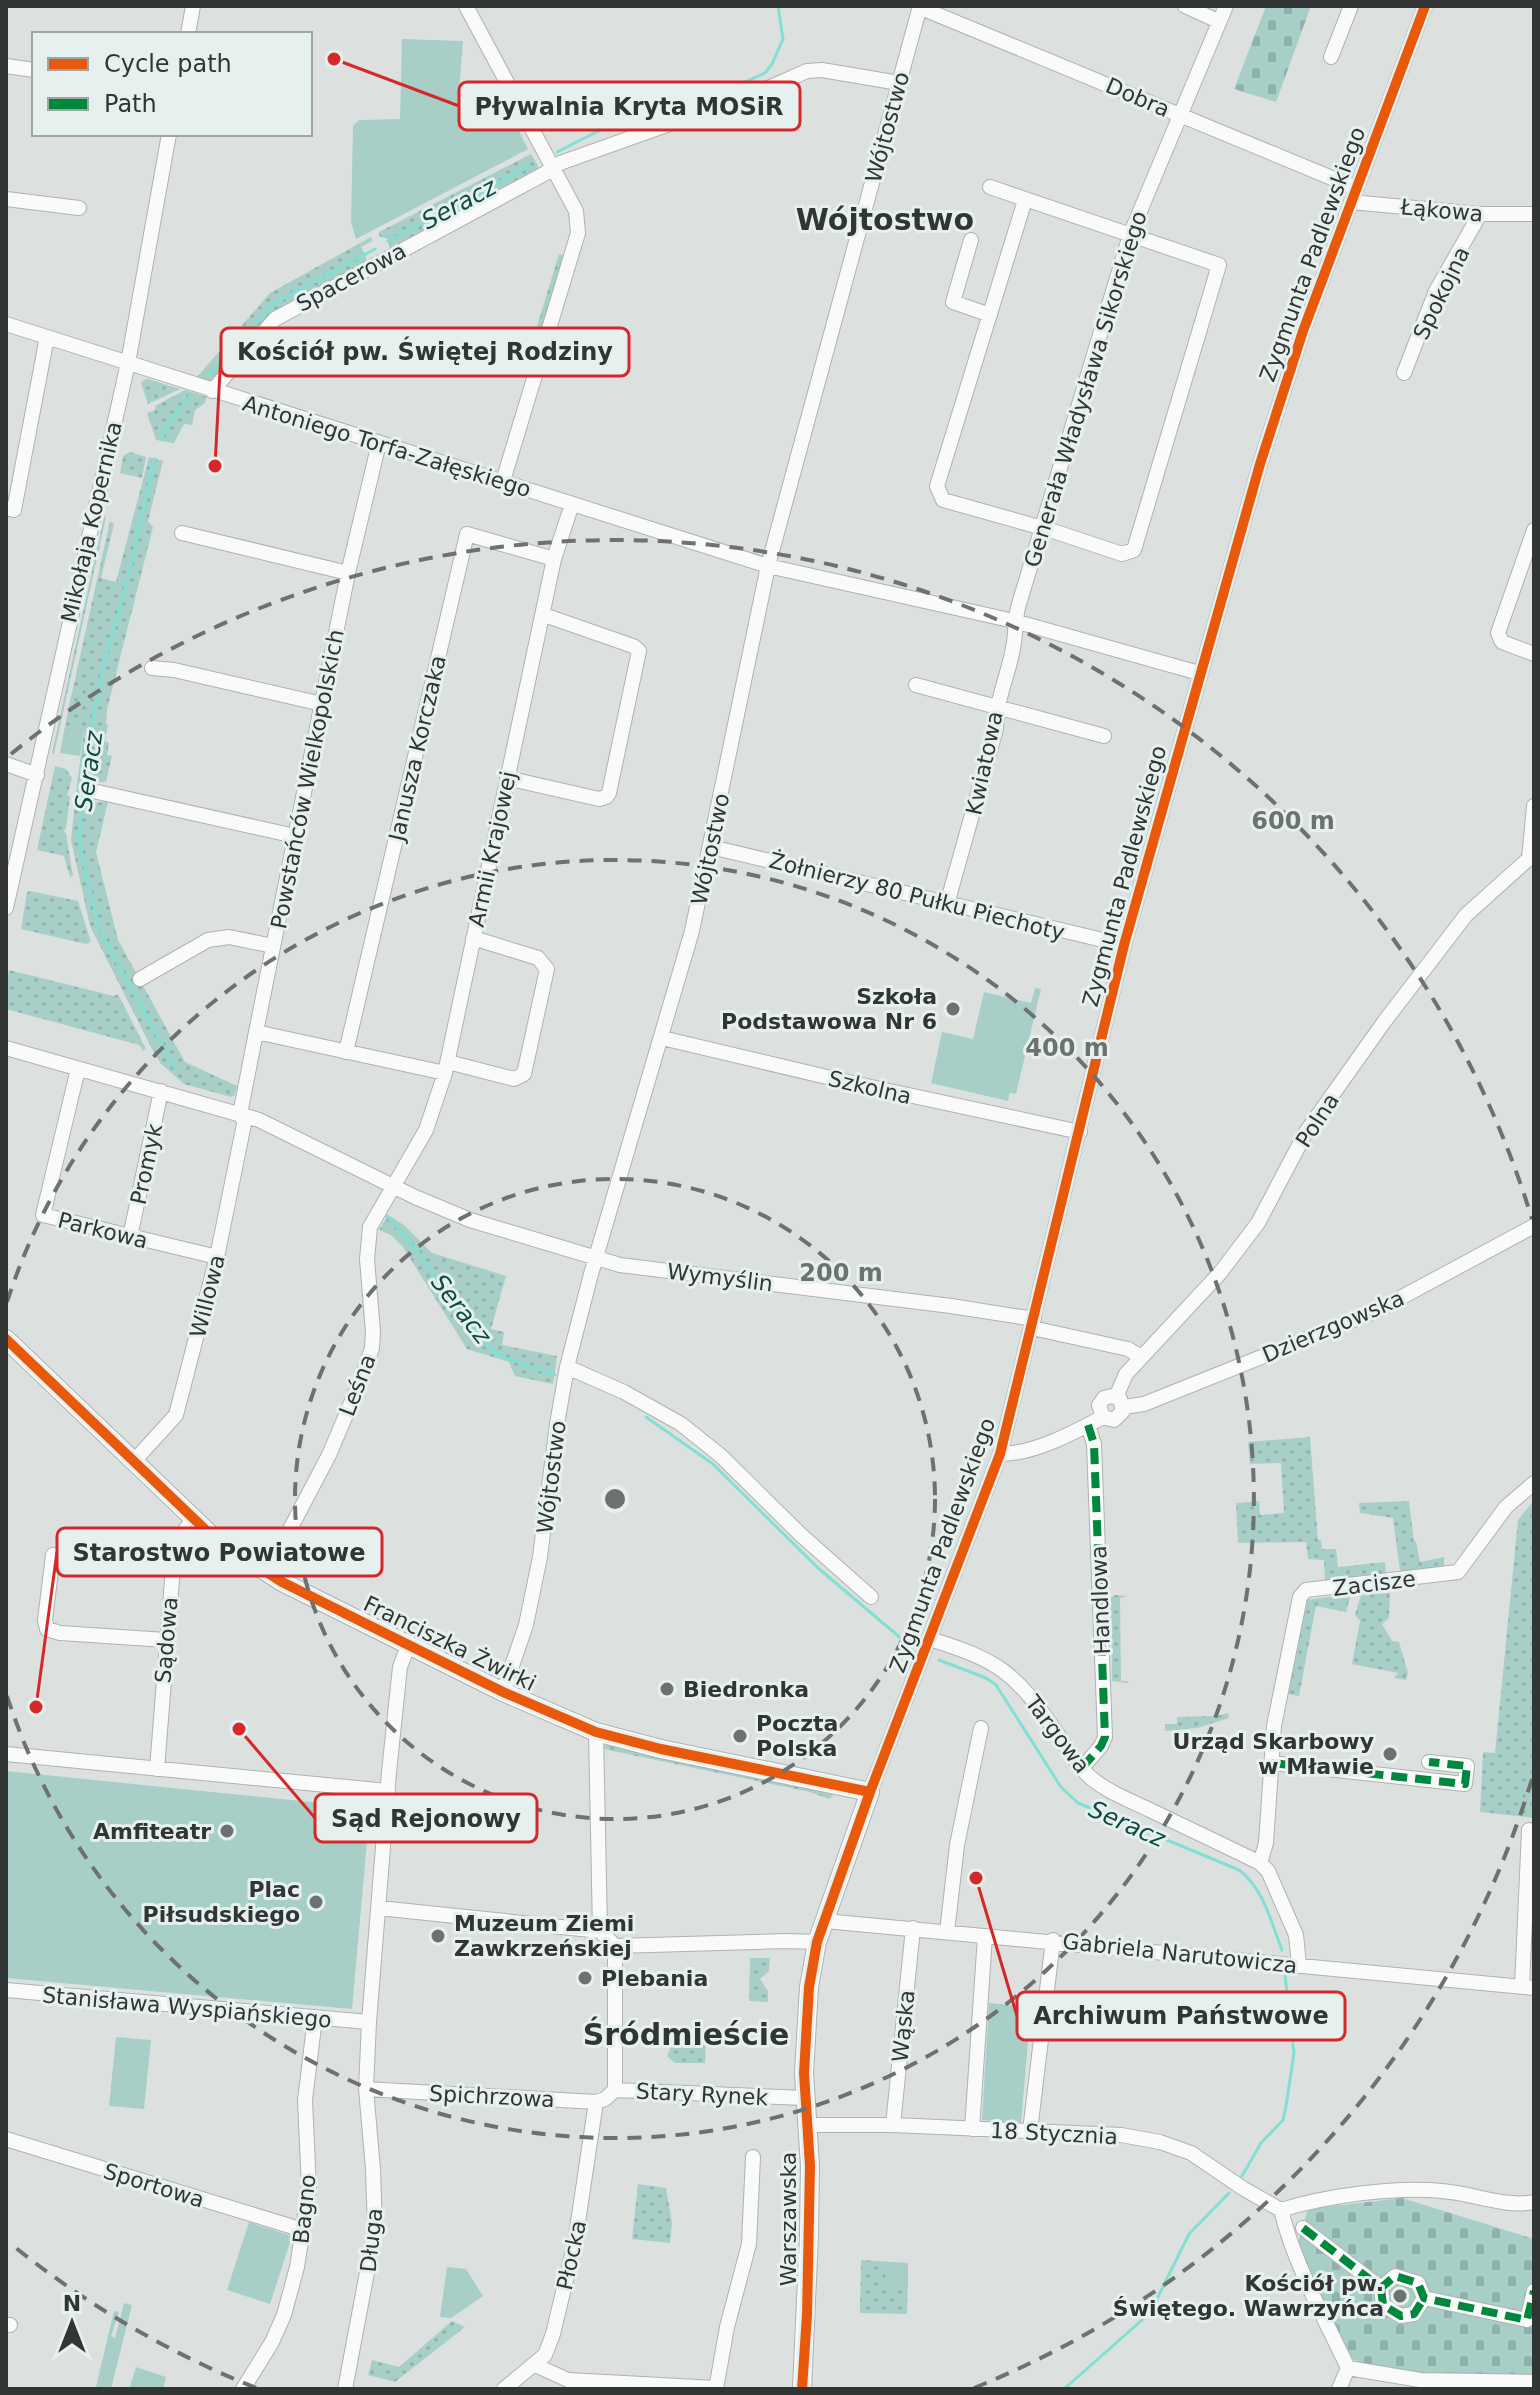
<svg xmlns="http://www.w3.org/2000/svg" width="1540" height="2395" font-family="'DejaVu Sans',sans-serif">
<defs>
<pattern id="grass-dots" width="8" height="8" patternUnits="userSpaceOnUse" patternTransform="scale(2)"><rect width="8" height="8" fill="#a7cfc8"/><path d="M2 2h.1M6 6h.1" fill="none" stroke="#90b2ac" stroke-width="1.8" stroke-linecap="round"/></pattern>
<pattern id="cemetery-stones" width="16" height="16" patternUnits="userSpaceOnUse" patternTransform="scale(2)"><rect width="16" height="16" fill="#a7cfc8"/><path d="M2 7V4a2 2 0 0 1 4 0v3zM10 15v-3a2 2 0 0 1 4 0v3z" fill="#90b2ac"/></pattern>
</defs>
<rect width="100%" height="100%" fill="#dce1e0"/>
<path fill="url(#grass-dots)" d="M531 154 541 171 390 250 388 239 379 236V232Z
M371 237 372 241 361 247 368 262 284 310 214 382 197 377 270 293Z
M559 254 564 256 536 351 530 349Z
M146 379H148L180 389 148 404 141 383Z
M185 390 207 397 204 404 195 410 192 425 184 424 174 443 156 440 147 413 155 410V406Z
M130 452 146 457 142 478 120 473 123 456Z
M149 457 163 461 148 521 153 527 107 710 106 723 108 724 105 741 109 743 107 755 112 756 106 782H95L93 797 100 800H75L84 730 65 726 69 706 110 521 114 524 101 578 116 582Z
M104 517H106L54 754 52 753Z
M55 766 66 769 72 778 67 796H70L66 828 64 832 66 833 73 876 70 877 64 856 37 850Z
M105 801 108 802 96 852 118 940 185 1062 237 1086 235 1095 231 1097 184 1084 161 1064 152 1049 90 926 71 840 75 802 88 804Z
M30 891 78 901 91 942 86 944 21 929 27 892Z
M9 970 114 996 118 994 146 1049 143 1051 139 1045 6 1009V986Z
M388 1215 404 1225 432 1253 506 1276 491 1329 504 1332 502 1345 557 1356 553 1384 515 1376 509 1362 467 1349 403 1247 391 1235 379 1230Z
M1310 1437 1318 1540H1321L1322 1549H1336L1338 1567 1385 1562 1386 1573 1325 1580 1324 1560 1308 1559 1306 1542 1238 1543 1236 1503 1259 1501 1260 1515 1284 1513 1281 1463 1250 1464 1248 1442Z
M1534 1500V1818L1480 1812 1483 1752 1495 1753 1518 1520Z
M1409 1501 1414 1541H1416L1420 1562 1444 1557V1567L1400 1571 1393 1518 1360 1513 1359 1503Z
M1390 1593 1389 1618 1382 1624 1392 1641 1399 1642 1408 1673 1406 1680 1394 1678 1398 1673 1352 1664 1360 1621 1355 1615 1361 1595Z
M1351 1594 1346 1612 1316 1606 1299 1696 1287 1694 1306 1600Z
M1116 1595 1128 1596 1120 1598 1121 1681H1129L1128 1683 1112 1681 1111 1597Z
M1228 1713 1229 1718 1197 1728 1165 1731V1724H1177V1717L1217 1716Z
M607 1744 835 1793 829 1799 810 1792 608 1750 603 1748Z
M750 1958H770L769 1971 760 1979 768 1991V2002L749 2001Z
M673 2042 706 2043 705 2063H675L667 2056Z
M638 2184 666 2188 672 2223 670 2243 632 2239Z
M861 2260 908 2263 907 2314 860 2313Z
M452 2321 465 2327 395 2382 368 2375 372 2360 399 2367Z"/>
<path fill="url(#cemetery-stones)" d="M1266 6H1311L1276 102 1234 89Z
M1402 2198 1534 2239V2378L1386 2373 1341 2354 1297 2246 1308 2209Z"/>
<path fill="#a7cfc8" d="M402 39 463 41 458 103 506 105 528 149 356 239 351 222 353 126 359 120 400 119Z
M65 726 84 729 80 756 60 753Z
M1035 988 1041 989 1016 1094 1010 1093 1008 1101 931 1083 942 1032 973 1039 984 992 1031 1003Z
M6 1771 370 1808 352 2009 6 1978Z
M989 2003 1031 2007 1021 2123 982 2120Z
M116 2037 151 2040 144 2109 109 2106Z
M249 2222 292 2236 270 2304 227 2290Z
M886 2262 908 2263V2289L885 2288Z
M447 2267 466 2269 483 2296 451 2318 440 2317Z
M124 2303 132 2305 111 2389 96 2387 114 2311 119 2312 111 2336 115 2338Z
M136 2367 166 2377 163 2389H129Z"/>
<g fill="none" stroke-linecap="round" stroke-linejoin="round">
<path stroke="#81e0d3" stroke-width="3" d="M557 152 632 114 638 112 650 115 723 92 765 73 772 64 783 39 778 6
M388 241 530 166
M209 375 275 303 375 249
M162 440 166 426 191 395
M155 459 129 574 103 668 90 734 81 805 79 842 99 929 175 1068
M387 1216 418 1252 454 1305 497 1355 555 1375
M646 1417 713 1464 818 1568 903 1640 914 1646
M939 1660 986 1678 996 1685 1061 1787 1078 1803 1239 1870C1264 1889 1271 1922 1282 1950
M1242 2176 1261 2143 1283 2120 1286 2106 1294 2053 1285 1975
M1064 2389 1150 2313 1189 2234 1229 2193"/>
<g stroke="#aeb2b1" stroke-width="16">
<path id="minor" d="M466 6 576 211 578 233 503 481
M1185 6 1218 21
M919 7 1356 188
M188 34 193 6
M1331 57 1351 6
M6 66 34 70
M990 187 1219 265 1134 550 1122 554 1050 530 943 500 937 486 1025 200
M6 199 79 208
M1351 202 1480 214H1534
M971 240 953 302 990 315
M6 324 768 566 1014 621 1199 673
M1404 373 1436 291 1480 214
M212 391 275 319 544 174 560 163 757 93 807 71 822 70 899 83
M6 508 14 510 47 337
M1534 530 1498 633 1502 642 1534 654
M182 533 348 573
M152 668 174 670 322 704
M916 685 1104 736
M6 764 37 775
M507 778 599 799 606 797 609 793 639 651 633 646 544 615
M93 791 295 836
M711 847 1124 945
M1529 859 1534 806
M947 904 996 729C996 696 1010 673 1014 642 1016 628 1015 617 1019 604L1130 235 1226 6
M6 908 128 363 169 134
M140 979 208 940 229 937 273 946
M256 1032 445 1073
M662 1038 848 1082 1080 1132
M6 1048 259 1120 415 1197 470 1220 620 1265 951 1306 1034 1319
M346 1052 467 534 554 559
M448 1062 514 1079 524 1074 547 969 538 958 473 938
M78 1069 43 1215 217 1257
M130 1237 161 1091
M1032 1328 1128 1349 1141 1357
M567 1367 624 1392 681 1424 721 1456 801 1535 871 1597
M1116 1397 1126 1374 1220 1273 1258 1223 1306 1132 1384 1022 1466 915 1534 854
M1124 1407 1144 1404 1376 1311 1534 1226
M1000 1454C1034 1454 1073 1433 1103 1417L1114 1420 1123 1411 1120 1399 1112 1396 1104 1398 1099 1405 1103 1417
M134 1461 176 1415 217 1257 244 1124 241 1109 256 1032 348 573 379 443
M53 1555 45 1620 47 1629 60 1633 166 1640
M267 1573 329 1455 362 1377 372 1348 373 1332 367 1259 370 1227 426 1130 445 1073 554 559 572 504
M930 1639C997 1660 1014 1671 1054 1729 1066 1746 1076 1765 1091 1778 1108 1792 1131 1801 1150 1810 1187 1828 1224 1845 1260 1863L1268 1871 1296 1935 1299 1965
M503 1692 526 1625 540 1557 557 1424 567 1367 591 1274 692 931 768 566 920 6
M596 1732 600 1931
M6 1754 388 1791
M1272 1763 1465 1784 1467 1766 1429 1762
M1082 1768 1101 1746 1105 1737 1094 1444 1088 1425
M157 1769 175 1542 194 1519
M870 1792 1000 1454 1124 945 1260 464 1303 331 1425 6
M1260 1863 1266 1843 1274 1726 1300 1597 1306 1590 1458 1572 1506 1507 1534 1483
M379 1908 600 1931 615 1946
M825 1921 1534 1988
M947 1932 957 1845 981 1728
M615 1946 786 1941 817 1942
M1522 1986 1529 1830
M6 1990 369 2022
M366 2089 596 2102 605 2099 615 2090
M615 2090 804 2098
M615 2090V1946
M807 2125H893L1121 2135 1160 2142 1191 2153 1244 2189 1281 2210
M893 2125 913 1928
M972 2129 985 1936
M1030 2131 1053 1940
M6 2139 303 2230
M1281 2210C1325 2196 1396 2186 1442 2191 1472 2193 1504 2208 1534 2202
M1281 2210C1295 2266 1324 2317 1348 2368L1339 2389
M1303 2228 1381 2288 1395 2276 1418 2283 1424 2298 1527 2320 1534 2291
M1381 2288 1383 2305 1401 2316 1414 2314 1424 2298
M6 2325H10
M535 2365 568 2380 716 2388
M1348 2368 1420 2380 1534 2382
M243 2389 272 2342 284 2315 297 2267 309 2189 305 2100 315 2018
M345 2389 375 2230 373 2169 366 2089 369 2022 389 1772 400 1667 408 1646
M504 2389 545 2355 553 2334 575 2242 596 2102
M716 2389 727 2327 749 2244 753 2157"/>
</g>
<g stroke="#aeb2b1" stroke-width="20">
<path id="major" d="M6 1339 214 1538 282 1582 503 1692 596 1732 661 1749 870 1792 817 1942 809 1987 804 2073 810 2166 809 2235 802 2389"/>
</g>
<use href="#minor" stroke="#fafafa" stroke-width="14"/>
<use href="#major" stroke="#fafafa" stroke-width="18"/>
<path stroke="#00873e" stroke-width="8" stroke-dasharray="16 8" stroke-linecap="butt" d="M1272 1763 1465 1784 1467 1766 1429 1762
M1082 1768 1101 1746 1105 1737 1094 1444 1088 1425
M1303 2228 1381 2288 1395 2276 1418 2283 1424 2298 1527 2320 1534 2291
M1381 2288 1383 2305 1401 2316 1414 2314 1424 2298"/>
<g stroke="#e6f1ef" stroke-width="15">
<path id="cycleway" d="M6 1339 214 1538 282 1582 503 1692 596 1732 661 1749 870 1792
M802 2389 807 2315 810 2166 804 2073 809 1987 817 1942 870 1792 1000 1454 1124 945 1260 464 1303 331 1425 6"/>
</g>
<use href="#cycleway" stroke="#e8590c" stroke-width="10"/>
</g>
<g fill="none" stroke="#6d7170" stroke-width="4" stroke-dasharray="14 10">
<circle cx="615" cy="1499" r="320"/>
<path d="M7 1302A639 639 0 1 1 7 1696"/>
<path d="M1532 1779A959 959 0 0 1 974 2388M256 2388A959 959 0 0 1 11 2244M11 754A959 959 0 0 1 1532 1219"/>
</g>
<g fill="#6d7170" stroke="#e6f1ef" stroke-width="3">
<circle cx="953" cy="1009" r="8"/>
<circle cx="667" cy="1689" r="8"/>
<circle cx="740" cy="1736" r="8"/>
<circle cx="1390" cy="1754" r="8"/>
<circle cx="227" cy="1831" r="8"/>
<circle cx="316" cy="1902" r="8"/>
<circle cx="438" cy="1936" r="8"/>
<circle cx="585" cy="1978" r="8"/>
<circle cx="1400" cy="2296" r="8"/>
</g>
<g text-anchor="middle" stroke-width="6" stroke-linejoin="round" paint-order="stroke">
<g font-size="22" fill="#313534" stroke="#e6f1ef">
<text transform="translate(1138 97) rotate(23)" y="8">Dobra</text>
<text transform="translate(887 127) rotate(-75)" y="8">Wójtostwo</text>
<text transform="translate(1442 210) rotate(5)" y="8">Łąkowa</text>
<text transform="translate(1312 254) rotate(-70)" y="8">Zygmunta Padlewskiego</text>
<text transform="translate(351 277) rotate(-28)" y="8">Spacerowa</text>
<text transform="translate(1441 293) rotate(-64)" y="8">Spokojna</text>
<text transform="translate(1085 389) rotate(-73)" y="8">Generała Władysława Sikorskiego</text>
<text transform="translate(387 446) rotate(17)" y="8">Antoniego Torfa-Załęskiego</text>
<text transform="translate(91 522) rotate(-77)" y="8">Mikołaja Kopernika</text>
<text transform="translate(417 748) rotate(-77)" y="8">Janusza Korczaka</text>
<text transform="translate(984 763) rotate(-78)" y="8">Kwiatowa</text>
<text transform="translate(307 779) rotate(-79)" y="8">Powstańców Wielkopolskich</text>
<text transform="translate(492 849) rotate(-78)" y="8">Armii Krajowej</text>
<text transform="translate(710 849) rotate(-78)" y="8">Wójtostwo</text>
<text transform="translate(1124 876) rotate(-75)" y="8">Zygmunta Padlewskiego</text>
<text transform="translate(917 896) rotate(14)" y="8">Żołnierzy 80 Pułku Piechoty</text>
<text transform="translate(870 1087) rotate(13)" y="8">Szkolna</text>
<text transform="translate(1317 1120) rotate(-57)" y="8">Polna</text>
<text transform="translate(146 1164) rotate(-78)" y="8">Promyk</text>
<text transform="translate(103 1230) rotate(14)" y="8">Parkowa</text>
<text transform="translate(720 1277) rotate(7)" y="8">Wymyślin</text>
<text transform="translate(207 1296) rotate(-76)" y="8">Willowa</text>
<text transform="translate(1333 1326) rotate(-23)" y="8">Dzierzgowska</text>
<text transform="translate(357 1385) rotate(-69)" y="8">Leśna</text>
<text transform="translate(551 1477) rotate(-83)" y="8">Wójtostwo</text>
<text transform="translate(942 1545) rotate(-70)" y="8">Zygmunta Padlewskiego</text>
<text transform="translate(1374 1583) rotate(-7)" y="8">Zacisze</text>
<text transform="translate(1100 1600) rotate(-92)" y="8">Handlowa</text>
<text transform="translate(166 1640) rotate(-85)" y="8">Sądowa</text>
<text transform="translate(450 1643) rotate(26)" y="8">Franciszka Żwirki</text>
<text transform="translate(1058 1734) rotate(53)" y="8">Targowa</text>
<text transform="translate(1180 1953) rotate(6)" y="8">Gabriela Narutowicza</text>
<text transform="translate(187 2007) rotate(5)" y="8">Stanisława Wyspiańskiego</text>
<text transform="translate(903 2026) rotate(-84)" y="8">Wąska</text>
<text transform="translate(702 2094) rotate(3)" y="8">Stary Rynek</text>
<text transform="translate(492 2096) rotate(3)" y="8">Spichrzowa</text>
<text transform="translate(1054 2133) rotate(3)" y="8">18 Stycznia</text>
<text transform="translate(154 2185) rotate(17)" y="8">Sportowa</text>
<text transform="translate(304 2209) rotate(-84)" y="8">Bagno</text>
<text transform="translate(788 2219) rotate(-90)" y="8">Warszawska</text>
<text transform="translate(371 2240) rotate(-84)" y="8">Długa</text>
<text transform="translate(571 2255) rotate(-78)" y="8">Płocka</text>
</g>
<g font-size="22" font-weight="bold" fill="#313534" stroke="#e6f1ef" text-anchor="end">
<text x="937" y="1004">Szkoła<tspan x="937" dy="25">Podstawowa Nr 6</tspan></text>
<text x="683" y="1697" text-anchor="start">Biedronka</text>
<text x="756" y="1731" text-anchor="start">Poczta<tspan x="756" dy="25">Polska</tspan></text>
<text x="1374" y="1749">Urząd Skarbowy<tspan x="1374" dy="25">w Mławie</tspan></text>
<text x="211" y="1839">Amfiteatr</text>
<text x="300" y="1897">Plac<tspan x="300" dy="25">Piłsudskiego</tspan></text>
<text x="454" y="1931" text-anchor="start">Muzeum Ziemi<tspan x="454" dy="25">Zawkrzeńskiej</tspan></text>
<text x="601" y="1986" text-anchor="start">Plebania</text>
<text x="1384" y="2291">Kościół pw.<tspan x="1384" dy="25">Świętego. Wawrzyńca</tspan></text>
</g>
<g font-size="24" font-style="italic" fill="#0e4a42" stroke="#e6f1ef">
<text transform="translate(459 204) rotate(-28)" y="8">Seracz</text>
<text transform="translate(89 771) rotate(-82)" y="8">Seracz</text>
<text transform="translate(461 1309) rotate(52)" y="8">Seracz</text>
<text transform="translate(1127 1824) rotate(24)" y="8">Seracz</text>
</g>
<g font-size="30" font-weight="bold" fill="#313534" stroke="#e6f1ef">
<text x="885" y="230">Wójtostwo</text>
<text x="686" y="2045">Śródmieście</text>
</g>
</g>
<circle cx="615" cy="1499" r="12" fill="#6d7170" stroke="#e6f1ef" stroke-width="4"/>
<g font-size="24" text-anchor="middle" font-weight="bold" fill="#6d7170" stroke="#e6f1ef" stroke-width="6" stroke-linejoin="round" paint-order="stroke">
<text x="1293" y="829">600 m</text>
<text x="1067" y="1056">400 m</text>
<text x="841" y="1281">200 m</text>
</g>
<path fill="none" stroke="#d62828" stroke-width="3" d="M334 59L459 106M215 466L221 352M36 1707L57 1552M239 1729L315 1818M976 1878L1017 2016"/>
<g fill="#d62828" stroke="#e6f1ef" stroke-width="3">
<circle cx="334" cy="59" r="8"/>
<circle cx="215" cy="466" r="8"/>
<circle cx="36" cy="1707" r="8"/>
<circle cx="239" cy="1729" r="8"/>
<circle cx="976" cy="1878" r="8"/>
</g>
<g fill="#e6f1ef" stroke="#d62828" stroke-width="3">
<rect x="459" y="82" width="341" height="48" rx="8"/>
<rect x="221" y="328" width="408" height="48" rx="8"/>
<rect x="57" y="1528" width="325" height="48" rx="8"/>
<rect x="315" y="1794" width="222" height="48" rx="8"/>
<rect x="1017" y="1992" width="328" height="48" rx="8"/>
</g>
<g font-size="24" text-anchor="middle" font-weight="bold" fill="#313534">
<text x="629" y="115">Pływalnia Kryta MOSiR</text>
<text x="425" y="360">Kościół pw. Świętej Rodziny</text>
<text x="219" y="1561">Starostwo Powiatowe</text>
<text x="426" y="1827">Sąd Rejonowy</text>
<text x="1181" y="2024">Archiwum Państwowe</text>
</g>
<rect width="1540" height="2395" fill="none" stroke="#313534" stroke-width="16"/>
<rect x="32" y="32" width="280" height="104" fill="#e6f1ef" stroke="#9ea6a4" stroke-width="2"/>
<rect x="48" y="58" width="40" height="12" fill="#e8590c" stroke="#9ea6a4" stroke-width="2"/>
<text x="104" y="72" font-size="24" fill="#313534">Cycle path</text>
<rect x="48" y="98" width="40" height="12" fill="#00873e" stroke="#9ea6a4" stroke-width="2"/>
<text x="104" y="112" font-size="24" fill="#313534">Path</text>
<g transform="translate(72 2323)" stroke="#e6f1ef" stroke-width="6" paint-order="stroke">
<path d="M0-6L14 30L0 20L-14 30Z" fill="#313534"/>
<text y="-12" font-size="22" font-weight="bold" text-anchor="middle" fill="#313534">N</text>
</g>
</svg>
